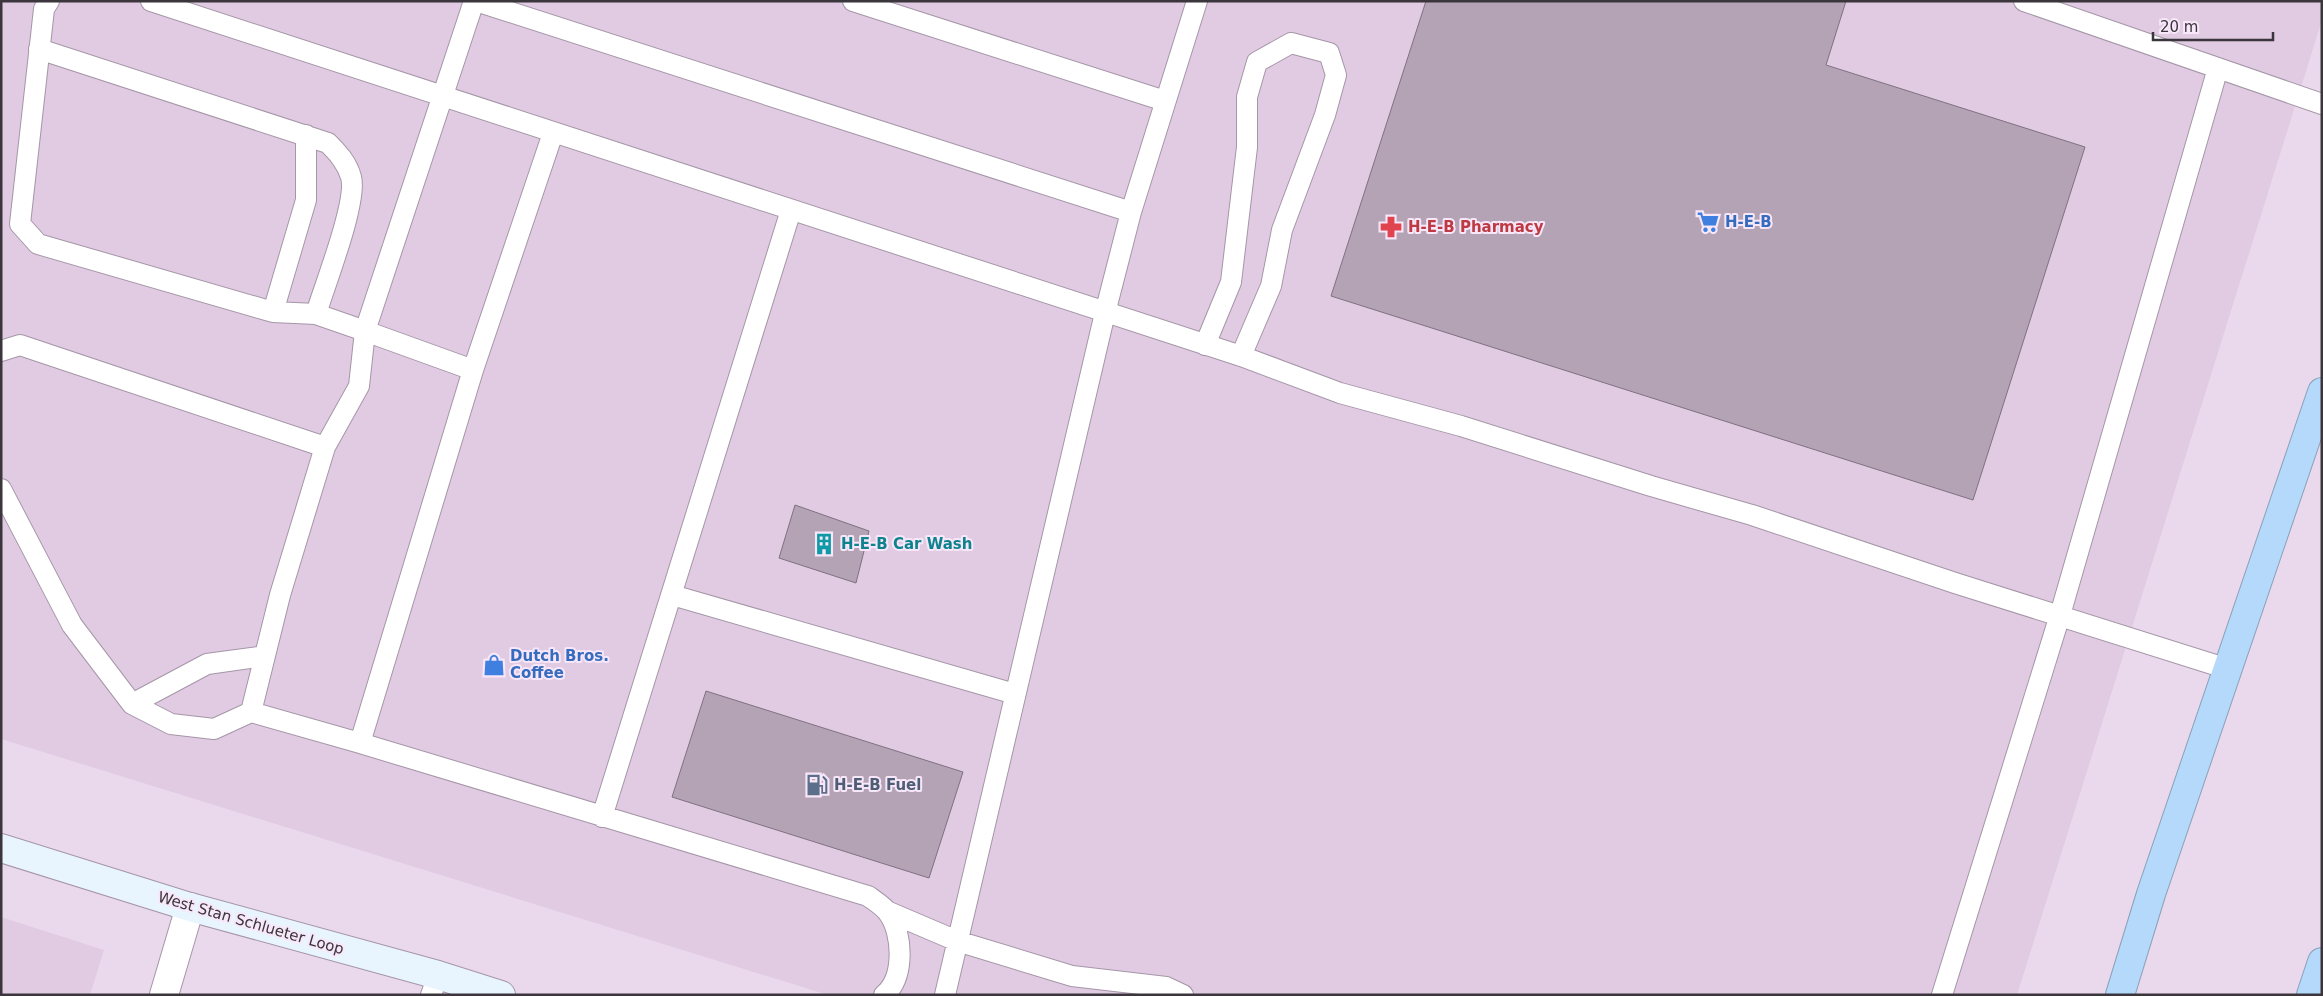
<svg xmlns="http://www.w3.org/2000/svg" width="2323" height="996" font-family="'DejaVu Sans',sans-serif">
<rect width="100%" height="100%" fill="#ead9ec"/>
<path fill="#e0cbe3" d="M1 1H2322V20L2017 995H828L1 739Z
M1 917 104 950 90 995H1Z"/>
<path fill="#b3a3b5" stroke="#7f7181" d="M1426 1H1846L1826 65 2085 147 1973 500 1331 296Z
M795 505 869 531 856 583 779 558Z
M706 691 963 772 929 878 672 797Z"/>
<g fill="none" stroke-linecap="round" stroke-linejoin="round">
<g stroke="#a596a7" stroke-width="22">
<path id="lane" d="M49 1 44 9 20 224 38 244 273 312 316 314 365 331 359 386 325 447 280 595 251 712
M151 1 1241 356 1340 393 1461 426 1651 486 1752 515 1955 583 2228 669
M474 1 365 331 473 370 553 133
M476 1 1131 212
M853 1 1165 101
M2024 1 2322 104
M39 49 328 143C338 153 347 163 351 177 358 201 324 287 316 314
M273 312 306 200V135
M1205 345 1231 282 1247 147V97L1257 62 1291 43 1329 53 1336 75 1325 115 1282 230 1271 286 1241 356
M1 351 20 345 325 447
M473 370 360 743 868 896C875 901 885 907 889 914 903 934 905 978 884 995
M1 489 72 625 132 704 171 724 214 729 251 712 360 743
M672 595 1015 694
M132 704 207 664 265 656
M602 817 791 210
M889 912 957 941 1072 976 1166 987 1183 995
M431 995 438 975
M945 995 1105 313 1131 212 1197 1
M1942 995 2060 615 2218 68"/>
</g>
<g stroke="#a596a7" stroke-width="30">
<path id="street" d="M164 995 190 907"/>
</g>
<g stroke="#a596a7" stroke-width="30">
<path id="secondary" d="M1 848 190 907 438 975 501 995"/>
</g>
<g stroke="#8aa0b8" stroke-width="30">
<path id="highway" d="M2120 995 2151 894 2322 392
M2311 995 2322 962"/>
</g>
<use href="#lane" stroke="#fff" stroke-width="20"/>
<use href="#street" stroke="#fff" stroke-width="28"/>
<use href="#secondary" stroke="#e8f4fe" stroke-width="28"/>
<use href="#highway" stroke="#b4d9fa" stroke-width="28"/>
</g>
<defs>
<g id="supermarket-bare" transform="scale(1.725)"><path d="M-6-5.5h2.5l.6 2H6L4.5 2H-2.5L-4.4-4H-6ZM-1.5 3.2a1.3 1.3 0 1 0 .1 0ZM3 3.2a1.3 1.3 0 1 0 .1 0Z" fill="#3f7fe0" stroke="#f7e7f9" stroke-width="2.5" paint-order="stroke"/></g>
<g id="pharmacy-bare" transform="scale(1.725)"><path d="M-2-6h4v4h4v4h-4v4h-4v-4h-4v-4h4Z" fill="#e0444e" stroke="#f7e7f9" stroke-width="2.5" paint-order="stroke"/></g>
<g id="building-bare" transform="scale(1.725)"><path d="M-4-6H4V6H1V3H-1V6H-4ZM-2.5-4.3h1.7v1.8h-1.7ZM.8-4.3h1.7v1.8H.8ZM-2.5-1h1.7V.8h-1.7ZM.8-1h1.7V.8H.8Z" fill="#0f9aa8" stroke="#f7e7f9" stroke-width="2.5" paint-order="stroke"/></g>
<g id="shop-bare" transform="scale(1.725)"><path d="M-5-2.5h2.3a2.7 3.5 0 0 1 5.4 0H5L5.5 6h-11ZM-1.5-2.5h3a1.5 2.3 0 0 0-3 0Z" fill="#3f7fe0" stroke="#f7e7f9" stroke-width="2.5" paint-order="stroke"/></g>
<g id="fuel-bare" transform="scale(1.725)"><path d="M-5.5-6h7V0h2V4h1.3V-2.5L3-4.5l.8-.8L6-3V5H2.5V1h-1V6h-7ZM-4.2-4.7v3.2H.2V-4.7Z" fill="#5c6f8a" stroke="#f7e7f9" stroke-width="2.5" paint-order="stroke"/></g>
</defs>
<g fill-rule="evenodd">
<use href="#supermarket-bare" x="1708" y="222"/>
<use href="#pharmacy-bare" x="1391" y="227"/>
<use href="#building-bare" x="824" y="544"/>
<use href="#shop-bare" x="494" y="665"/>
<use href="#fuel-bare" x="817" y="785"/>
</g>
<g text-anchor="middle" stroke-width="4" stroke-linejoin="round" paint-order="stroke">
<g font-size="15" font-weight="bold" fill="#366cbe" stroke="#f7e7f9" text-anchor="start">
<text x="1725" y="227">H-E-B</text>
<text x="510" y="661">Dutch Bros.<tspan x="510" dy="17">Coffee</tspan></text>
</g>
<g font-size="15" font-weight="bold" fill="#be3a42" stroke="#f7e7f9" text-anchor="start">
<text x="1408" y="232">H-E-B Pharmacy</text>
</g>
<g font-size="15" font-weight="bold" fill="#0d838f" stroke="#f7e7f9" text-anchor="start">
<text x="841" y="549">H-E-B Car Wash</text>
</g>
<g font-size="15" font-weight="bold" fill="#4e5e75" stroke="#f7e7f9" text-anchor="start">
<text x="834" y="790">H-E-B Fuel</text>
</g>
<g font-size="15" fill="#3b353c" stroke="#f7e7f9">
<text transform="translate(251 923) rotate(16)" y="5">West Stan Schlueter Loop</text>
</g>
</g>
<rect width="2323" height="996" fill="none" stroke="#3b353c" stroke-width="5"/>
<path d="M2153 32v8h120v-8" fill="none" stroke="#3b353c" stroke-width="2.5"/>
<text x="2160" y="32" font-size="15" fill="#3b353c" stroke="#f7e7f9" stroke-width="4" paint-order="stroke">20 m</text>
</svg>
